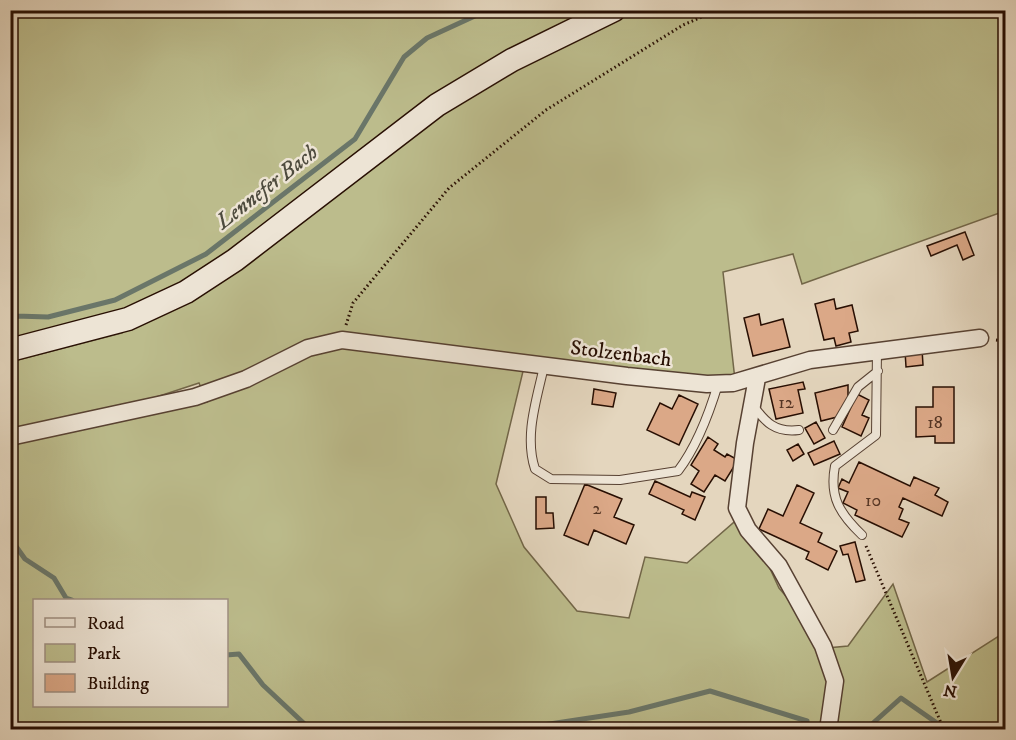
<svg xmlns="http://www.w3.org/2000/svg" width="1016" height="740" font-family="'IM FELL DW Pica',serif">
<rect width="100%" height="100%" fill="#e4d6be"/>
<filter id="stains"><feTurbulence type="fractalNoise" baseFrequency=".00333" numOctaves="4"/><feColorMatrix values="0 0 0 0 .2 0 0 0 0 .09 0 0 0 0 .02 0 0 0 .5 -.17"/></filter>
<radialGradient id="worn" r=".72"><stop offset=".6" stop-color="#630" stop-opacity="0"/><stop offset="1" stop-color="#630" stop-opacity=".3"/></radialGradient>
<path fill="#bcbc8c" stroke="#726648" stroke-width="1.5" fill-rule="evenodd" d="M11 11H1005V211L802 284 793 254 723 272 735 380 524 367 496 484 524 547 577 611 629 618 645 557 687 563 740 517 761 549 779 588 808 622 828 674 820 729H11V445L207 402 199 383 117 410 11 434 10 362 122 333 120 313 11 339ZM34 600H226V706H34Z
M893 584 927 682 1005 632V729H831L827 648 848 646Z"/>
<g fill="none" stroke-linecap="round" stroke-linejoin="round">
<path stroke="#6a7669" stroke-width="5" d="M550 10H554
M10 311 16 316 48 317 115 300 206 254 355 139 404 57 427 38 477 15 496 10
M14 329 16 316
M10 380 15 369
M10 538 25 559 54 578 66 598 72 600
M226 655 239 654 263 685 311 730
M348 730 366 725 373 730
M540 730 543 725 629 712 710 691 807 721
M842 730 872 724 901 698 947 730"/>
</g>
<path fill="#dba887" stroke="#280f03" stroke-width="1.5" d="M965 232 974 255 963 260 957 245 931 256 927 246Z
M834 299 836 309 852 305 858 331 849 333 851 342 836 346 834 338 824 340 815 304Z
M759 314 761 325 783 319 790 347 753 356 744 318Z
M922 349 923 365 906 367 905 351Z
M803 382 805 389 798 390 803 413 776 419 769 389Z
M848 385V398L837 417 821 421 815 393Z
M933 387H954V443H935V436L916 437V407H933Z
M594 389 616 393 613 407 592 404Z
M857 394 869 400 862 415 869 418 861 436 842 427Z
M679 395 698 404 679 445 647 430 660 403 672 409Z
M816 422 825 438 814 444 805 428Z
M708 437 718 444 714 450 725 457 727 454 738 460 725 481 715 475 704 492 691 484 699 471 691 465Z
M834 441 840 454 814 465 808 453Z
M798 444 804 454 793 461 787 450Z
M859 462 910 486 914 477 939 488 935 495 948 502 942 516 903 498 899 507 903 509 899 519 909 523 902 537 855 515 857 510 843 503 848 492 838 488 842 479 849 483Z
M655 481 690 497 692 492 705 497 695 520 682 514 684 510 649 494Z
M585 484 622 499 614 517 634 525 626 544 594 530 588 545 564 535Z
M797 485 814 493 800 523 822 533 818 542 837 551 828 570 806 559 809 552 759 529 768 509 783 516Z
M536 497H546V513H553L554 528 536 529Z
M855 542 865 580 856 582 848 554 843 555 840 546Z"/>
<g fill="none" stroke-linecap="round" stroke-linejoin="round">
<g stroke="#574132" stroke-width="10">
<path id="service" d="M544 366C537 399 524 435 535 469L551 479 620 480 678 471C697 446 709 414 718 384
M752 404C765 422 775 433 799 430
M833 430 858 387 878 371
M862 535C840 514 829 497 835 466L876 435 877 350"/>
</g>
<g stroke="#574132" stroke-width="19">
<path id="minor" d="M757 378 745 443 737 508 748 530 779 566 823 646 835 681 828 730
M10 437 195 397 246 379 308 348 342 340 627 376 707 384 733 383 810 360 980 338"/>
</g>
<g stroke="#280f03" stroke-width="25">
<path id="secondary" d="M10 350 128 319 186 292 235 260 437 105 512 60 614 10"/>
</g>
<path stroke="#280f03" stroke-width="3" stroke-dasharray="1.5 3" stroke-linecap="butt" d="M346 325 353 303 449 188 546 110 683 25 718 10
M996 340 1006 341
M866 546 944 730"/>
<use href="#service" stroke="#ede4d5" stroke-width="8"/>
<use href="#minor" stroke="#ede4d5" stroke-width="16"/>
<use href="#secondary" stroke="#ede4d5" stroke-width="22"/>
</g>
<g text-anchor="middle" stroke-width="5" stroke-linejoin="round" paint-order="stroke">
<g font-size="18" fill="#553524">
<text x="786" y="408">12</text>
<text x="935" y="428">18</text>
<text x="873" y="506">10</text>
<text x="597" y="514">2</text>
</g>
<g font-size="21" fill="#280f03" stroke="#ede4d5">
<text transform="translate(621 353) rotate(7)" y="7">Stolzenbach</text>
</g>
<g font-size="22" font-style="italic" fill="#4e4b3e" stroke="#ede4d5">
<text transform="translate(266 186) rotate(-38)" y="8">Lennefer Bach</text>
</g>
</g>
<rect width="1016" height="740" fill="none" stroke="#e4d6be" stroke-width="36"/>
<rect x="12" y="12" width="992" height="716" fill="none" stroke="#280f03" stroke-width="3"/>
<rect x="18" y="18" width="980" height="704" fill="none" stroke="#280f03" stroke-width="1.5"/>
<rect x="33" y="599" width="195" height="108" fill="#ede4d5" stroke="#9e8f81" stroke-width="1.5"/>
<rect x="45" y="618" width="30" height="9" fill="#ede4d5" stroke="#9e8f81" stroke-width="1.5"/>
<text x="87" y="629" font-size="18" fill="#280f03">Road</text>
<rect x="45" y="644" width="30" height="18" fill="#bcbc8c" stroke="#9e8f81" stroke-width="1.5"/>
<text x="87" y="659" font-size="18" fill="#280f03">Park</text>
<rect x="45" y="674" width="30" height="18" fill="#dba887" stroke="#9e8f81" stroke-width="1.5"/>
<text x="87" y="689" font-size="18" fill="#280f03">Building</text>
<g transform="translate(953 677) rotate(191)" stroke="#ede4d5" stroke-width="4.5" paint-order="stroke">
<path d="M0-4.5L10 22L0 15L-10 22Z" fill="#280f03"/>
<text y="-9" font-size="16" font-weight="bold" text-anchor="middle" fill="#280f03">N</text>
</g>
<rect width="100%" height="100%" filter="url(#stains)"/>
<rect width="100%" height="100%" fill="url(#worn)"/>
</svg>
